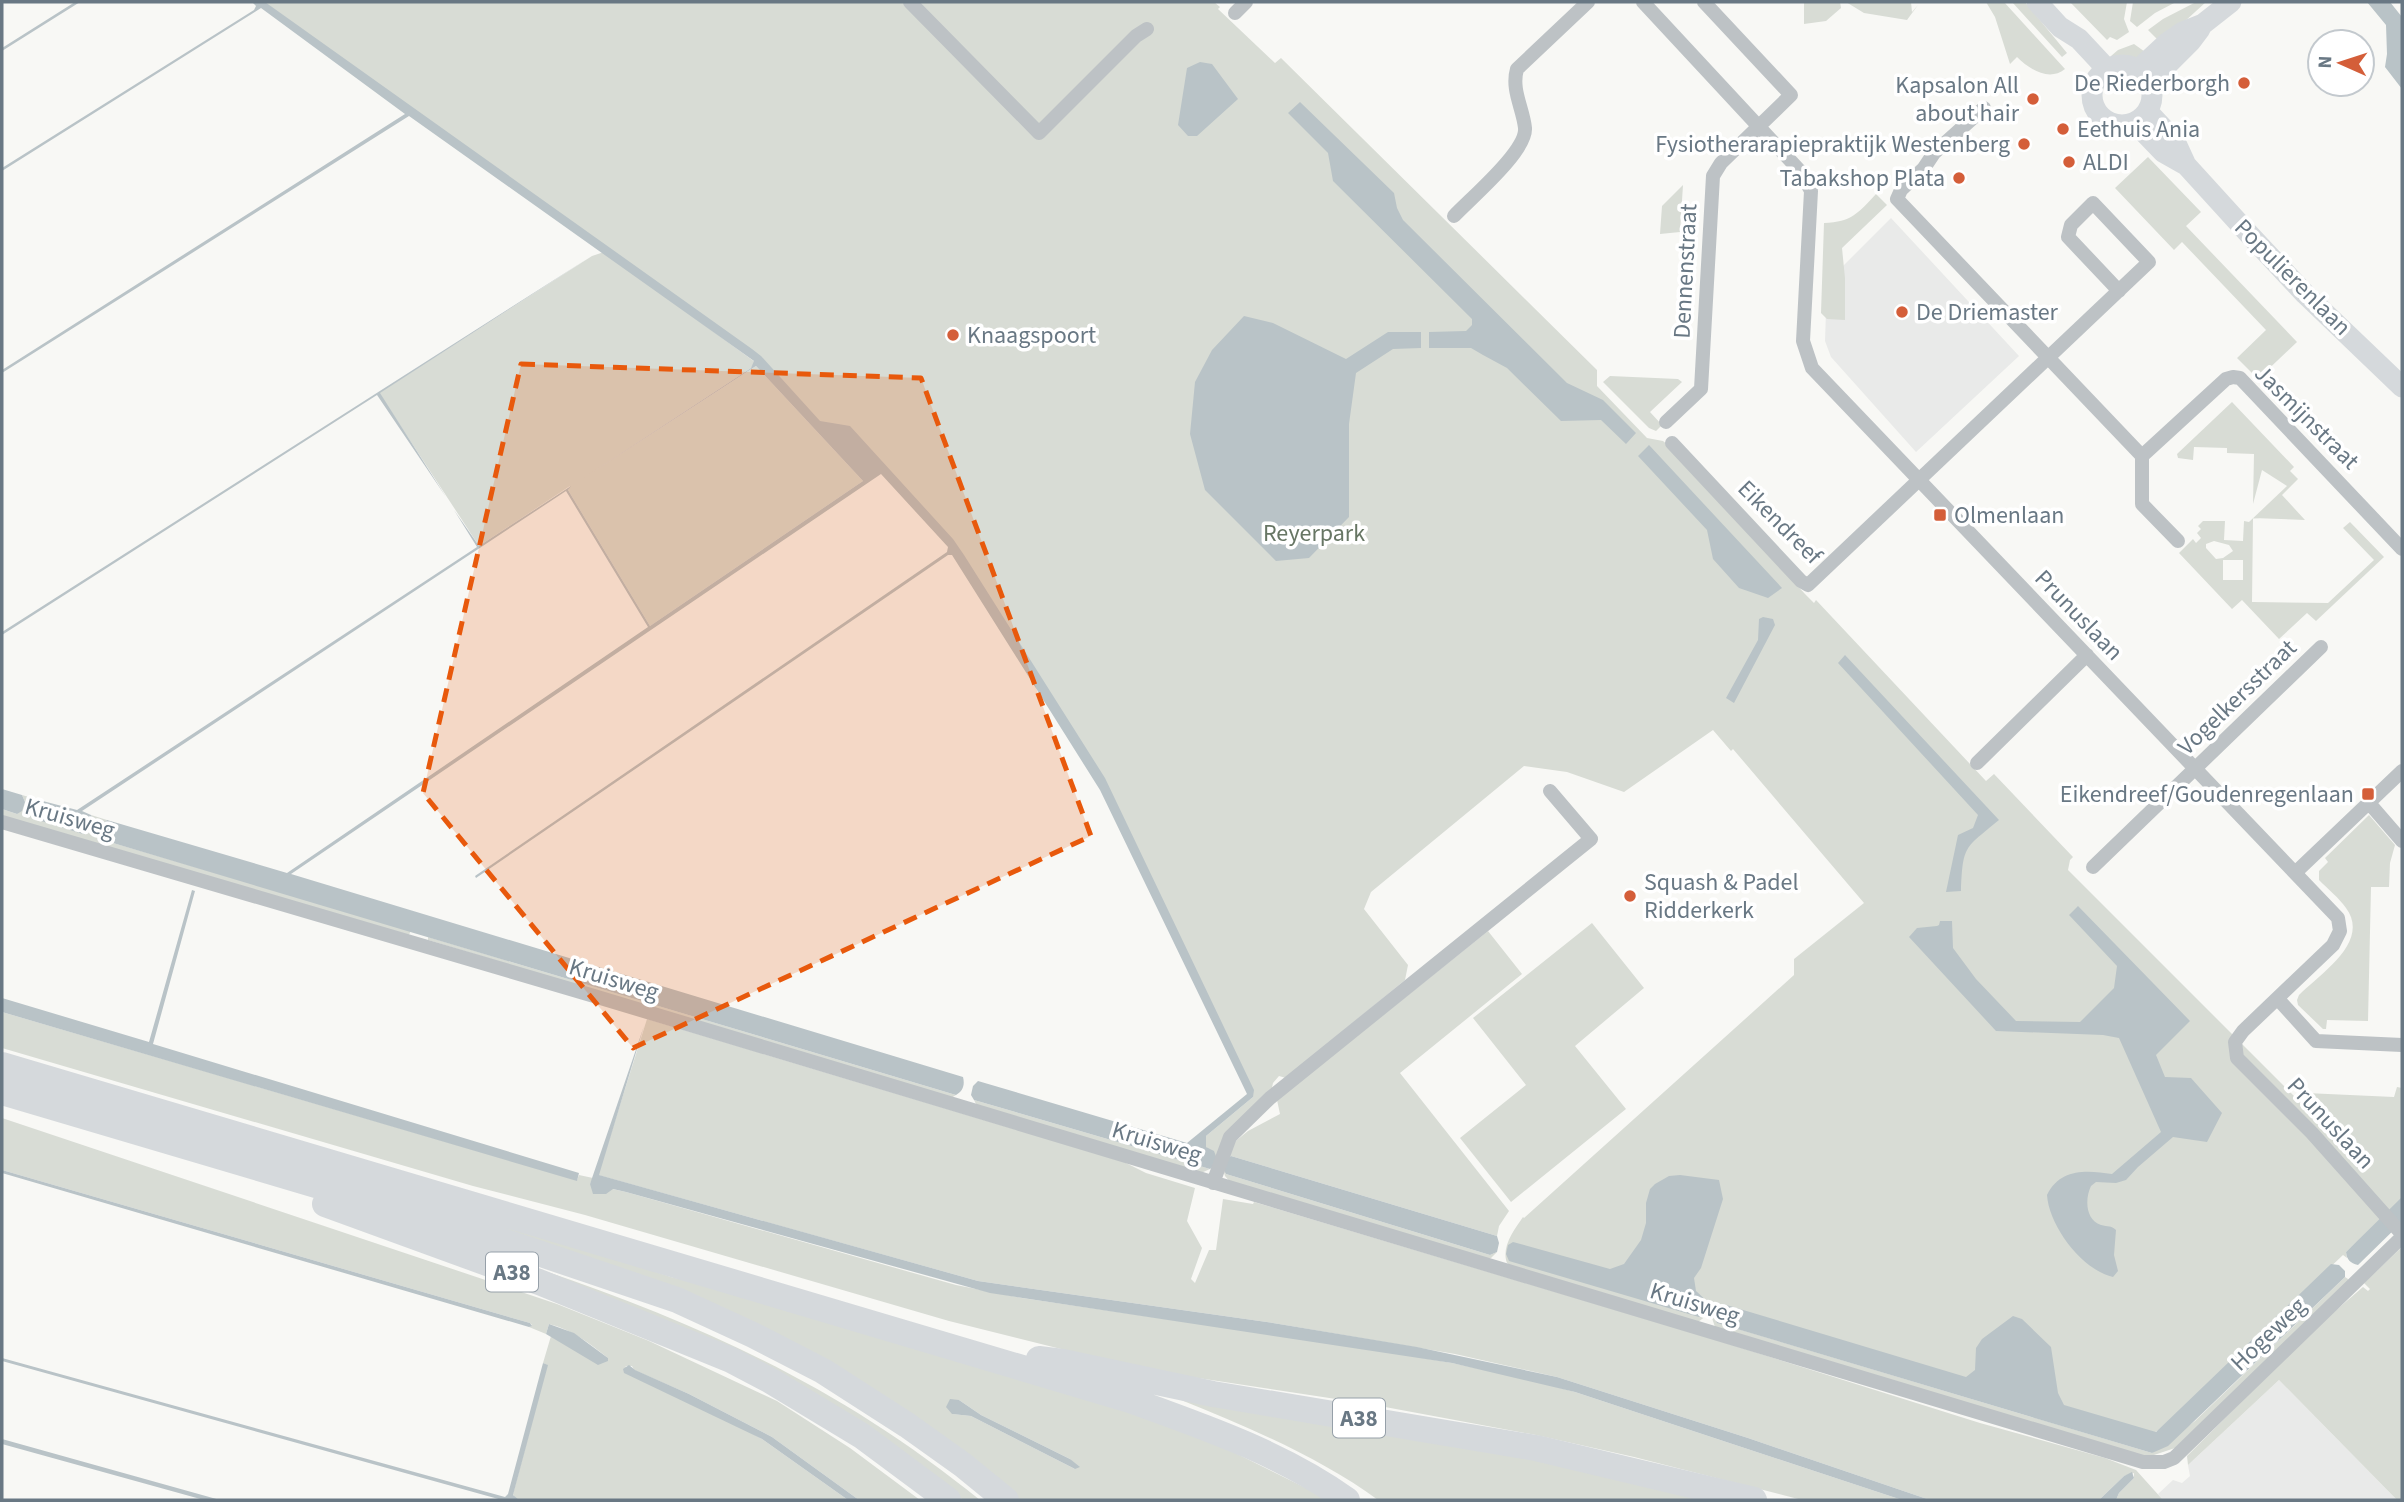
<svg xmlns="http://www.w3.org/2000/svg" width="2404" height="1502" font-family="'Source Sans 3',sans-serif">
<rect width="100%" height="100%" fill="#f8f8f5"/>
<path fill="#e9eae9" d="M1891 218 2019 356 1916 452 1831 357 1825 341 1827 282Z
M2279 1380 2397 1500H2163L2158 1494 2173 1480 2182 1483 2190 1476 2188 1465Z"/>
<path fill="#d8dcd5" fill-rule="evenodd" d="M264 2H1214L1220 7 1218 9 1275 63 1281 58 1597 370V386L1647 438 1663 441 1669 446 1805 594 1814 603 1816 600 1986 781 1994 774 2073 857 2070 860 2068 870 2298 1100 2306 1093 2394 1097 2397 1087 2402 1088V1200L2346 1252 2347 1258 2343 1255 2159 1430 2150 1435 1716 1319 1718 1323 2152 1453 2195 1421 2345 1277 2348 1279V1282L2175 1448 2151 1456 2138 1455 1715 1327 1712 1318 1706 1316 1698 1322 1512 1267 1507 1263C1501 1247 1514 1230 1523 1217L1524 1218 1794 975V959L1864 903 1733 749 1731 751 1713 730 1624 792 1567 772 1524 766 1371 892 1364 909 1408 965 1405 980 1286 1078 1279 1076 1273 1083 1271 1092 1216 1159 1206 1147V1136L1253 1097 1106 790 964 561 886 472 818 423 753 353Z
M1804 2H1840L1841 8 1826 21 1804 24Z
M1846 2H1911L1912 12 1918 5 1907 20 1864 13Z
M1986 2H2004L2065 69C2049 82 2029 69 2017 57L2010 64 1995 17Z
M2012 2H2025L2067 53 2062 57Z
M2070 2H2127L2124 19 2129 32 2117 40 2110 37 2107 40Z
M2133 2H2176L2155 13 2137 27 2130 21Z
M2196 2H2206L2161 43 2148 30 2163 19Z
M2134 44 2148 54 2133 61 2111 56 2118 50Z
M2148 157 2201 212 2186 226 2297 342 2258 379 2237 358 2266 330 2182 242 2174 250 2115 188Z
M1683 185 1680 232 1660 234 1662 206Z
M1876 194 1887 205 1842 248 1845 278V320L1827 319 1821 313 1824 223C1852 222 1858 213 1876 194Z
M604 252 755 362 751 368 582 479 756 366 863 481 650 626 568 490 570 486 479 546 379 393 592 256Z
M1610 376 1678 379 1682 382 1650 412 1662 425 1656 431 1649 428 1603 382Z
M2232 402 2294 467 2290 471 2298 479 2282 495 2305 520 2253 518 2252 602 2328 603 2374 560 2343 528 2350 522 2384 557 2316 621 2307 613 2279 639 2242 600 2232 609 2179 553 2193 539 2196 543 2201 538 2197 533 2201 529 2198 526 2203 521H2225L2224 540 2243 541 2244 521 2249 522 2287 486 2262 470 2253 504 2254 454 2227 453V448L2194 447 2193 460 2178 458 2177 454ZM2214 541 2229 545 2233 551 2223 558 2216 559 2206 548V544ZM2223 560H2243V580H2223Z
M22 795 39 800 34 805 32 813 35 819 90 830 93 821 91 815 107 820 103 824V840L411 930 409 935 2 816V809L17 814 25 802Z
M2369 815 2395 845 2390 863 2389 887H2371L2368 1021 2327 1020 2326 1029H2323L2298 1005 2297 1000 2299 995C2320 974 2371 942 2346 908 2339 898 2328 889 2319 880V871L2328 862 2325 858Z
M1592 923 1644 988 1575 1046 1626 1109 1511 1202 1460 1138 1526 1085 1473 1018Z
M1488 931 1522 974 1400 1073 1509 1211 1499 1226 1497 1236 1231 1156 1225 1161 1232 1144 1248 1131 1280 1114 1277 1100Z
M428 937 956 1095 951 1098 428 940Z
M2 1012 577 1180 579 1175 593 1178 590 1184 626 1192 956 1285 1022 1298 1371 1349 1452 1363 1527 1379 1575 1392 1902 1500H1802L1634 1457 1536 1435 1369 1404 1165 1373 1089 1356 949 1321 585 1215 473 1186 2 1048Z
M647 1019 1124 1162 1146 1173 1195 1188 1187 1221 1202 1248 1191 1279 1195 1283 1209 1250H1216L1223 1199 1253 1204 1254 1202 1713 1339 1980 1423 2105 1458 2136 1470 2163 1500H2116L2119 1493 2134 1478V1473L2124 1476 2099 1500H1930L1748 1438 1557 1377 1455 1354 1273 1323 978 1281 598 1175Z
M2 1074 614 1258 671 1277 709 1286 1127 1411 1211 1441 1330 1500H1017L811 1355 2 1083ZM959 1400 981 1415 1070 1459 1075 1469 971 1416 952 1414Z
M974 1100 1210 1169 1201 1173 977 1106Z
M2 1118 557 1304 649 1341 777 1401 850 1448 920 1500H859L772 1437 689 1394 634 1370 632 1366H625L762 1439 848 1500 515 1499 513 1494 547 1365 543 1363 551 1336 569 1347 608 1358C589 1343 573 1330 549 1324L546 1334 529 1327 532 1325 530 1323 2 1170Z
M1223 1169 1226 1174 1490 1255 1497 1252 1491 1258 1485 1259 1230 1182 1225 1176Z
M2402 1247V1500H2397L2279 1380 2188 1465 2187 1456 2320 1324 2363 1287 2368 1291 2370 1289 2364 1283Z
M539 1269C706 1326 842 1388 980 1500H963L897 1450Z
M1181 1400 1466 1442 1725 1500H1378C1321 1458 1246 1426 1181 1400Z"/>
<path fill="#b9c3c7" d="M75 2H80L2 51V48Z
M252 2H265L752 349 761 356 820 421 850 426 953 539 964 555 1105 778 1254 1090 1253 1097 1206 1136V1147L1214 1151 1217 1159 1225 1160 1231 1156 1497 1236 1499 1243 1497 1252 1490 1255 1226 1174 1223 1169 1214 1166 1210 1169 974 1100 971 1095 973 1086 978 1081 1187 1143 1247 1094 1100 790 952 555H948L476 878 475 876 947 552 948 547 881 474 291 874 963 1077C965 1085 963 1091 956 1095L103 840 100 833 103 824 107 820 287 873 648 627 566 491 82 811 91 815 93 821 90 830 83 834 35 819 32 813 34 805 39 800 77 810 477 547 454 510 479 546 571 486 568 490 650 626 863 481 756 366 582 479 751 368 754 361 409 116 2 373V370L405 114 261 8 2 171V168L254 10 256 6Z
M2367 2H2390L2402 17V89L2385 67 2387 54 2386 25Z
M1200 62 1212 64 1238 99 1197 136H1188L1178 125 1187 68Z
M1300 102 1394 193 1397 208 1403 220 1567 383 1603 400 1636 433 1626 444 1601 420 1561 421 1507 368 1483 355 1471 348H1429V332L1466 331 1472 325V319L1333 181 1328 153 1288 113Z
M590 257 380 393 446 497 377 395 2 635V632Z
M1244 316 1273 323 1346 359 1388 332H1421V348L1393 349 1356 373 1349 424V517L1309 558 1276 561 1205 490 1190 434 1195 382 1212 350Z
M1649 445 1782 588 1768 598 1739 588 1713 559 1707 530 1638 456Z
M1763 617 1773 619 1775 625 1734 703 1726 698 1758 640 1759 619Z
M1845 655 1999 820C1964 849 1963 845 1961 891L1946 892 1958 835 1973 828 1978 815 1838 663Z
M2 789 22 795 25 802 22 811 17 814 2 809Z
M192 890 195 891 153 1044 579 1173 577 1181 2 1012V998L149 1042Z
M2078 906 2190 1021 2156 1055 2165 1077 2191 1078 2222 1113 2207 1142 2173 1137 2138 1167 2126 1180 2116 1183 2096 1182 2091 1186C2085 1198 2085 1220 2101 1225 2108 1227 2111 1225 2116 1230L2114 1255 2118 1271 2113 1277C2082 1270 2049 1226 2047 1195 2060 1168 2087 1170 2112 1174L2161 1132 2119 1038 2103 1035 1996 1031 1909 937 1917 928 1937 926 1939 925 1940 921H1952L1953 948 1976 979 2016 1021 2080 1022 2114 988 2117 966 2069 915Z
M644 1026 599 1175 978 1281 1273 1323 1417 1347 1557 1377 1748 1438 1930 1500H1902L1575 1392 1452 1363 990 1293 626 1192 613 1189 606 1194H593L590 1184Z
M2 1170 530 1323 532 1326 529 1327 2 1173Z
M1680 1175 1719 1180 1723 1199 1701 1268 1694 1278 1696 1291C1705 1299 1709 1302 1706 1314L1699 1317 1509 1261 1506 1254 1508 1245 1513 1242 1610 1269 1624 1264 1641 1240 1646 1223V1203L1650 1189 1655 1184 1669 1176Z
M2402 1197V1222L2358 1265C2350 1263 2347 1260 2346 1252Z
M2331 1264 2339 1265 2345 1271V1277L2168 1446 2152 1453 1717 1323 1714 1316 1717 1308 1723 1304 1966 1377 1975 1370 1976 1348 1982 1339 2013 1316 2022 1319 2051 1347 2058 1393 2064 1405 2156 1432Z
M549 1324 574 1333 608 1358V1361L598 1365 546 1334Z
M2 1358 505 1497 508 1494 543 1363 548 1365 513 1495 519 1500H502L2 1361Z
M629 1365 635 1370 689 1394 772 1437 859 1500H848L762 1439 624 1373 623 1369Z
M950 1399 959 1400 981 1415 1070 1459 1080 1467 1075 1469 971 1416 952 1414 946 1407Z
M2 1439 220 1500H204L2 1444Z
M2132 1472 2134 1478 2119 1493 2116 1500H2099L2124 1476Z"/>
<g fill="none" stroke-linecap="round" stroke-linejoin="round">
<path stroke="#bdc2c5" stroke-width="14" d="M910 2 1039 133 1136 36 1147 29
M1643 2 1800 171 1811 191 1803 341 1812 368 2338 918 2340 931 2333 945 2243 1031 2235 1042 2237 1058 2312 1133 2402 1234
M1235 13 1246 2
M1984 108 1934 153 1924 168 1901 190 1897 199 2142 456V504L2178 541
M1454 216C1471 198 1527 151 1525 128 1523 108 1511 90 1517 69L1588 2
M1666 422 1701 389 1713 176 1721 163 1791 95 1704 2
M1672 443 1801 581 1808 585 2149 262 2093 203 2071 225 2068 237 2119 291
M2142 456 2226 379 2233 377 2240 378 2402 549
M1977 763 2087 655
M2369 803 2402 841
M2 822 594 996 2143 1462H2164L2174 1458 2402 1237
M2093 867 2321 647
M2296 872 2402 771
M2278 999 2316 1041 2402 1045
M1213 1183 1230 1137 1270 1098 1591 839 1550 791"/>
<path stroke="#d5d9dc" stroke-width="21" d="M2037 2 2060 27 2079 39 2107 69
M2092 95a30 30 0 1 1 60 0a30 30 0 1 1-60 0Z
M2139 69 2167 43 2183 32 2203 24 2231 2
M2150 82 2191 41 2200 29
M2148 112 2175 141 2186 165 2247 232 2305 294 2402 387
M2135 123 2163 152 2186 165"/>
<path stroke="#d5d9dc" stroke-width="26" d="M2 1065 1130 1400C1205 1427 1283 1454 1347 1500
M2 1092 488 1236 677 1300 753 1335 823 1371 907 1425 963 1465 1006 1500
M325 1204 539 1282 731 1360 771 1381 862 1436 948 1500
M1039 1359 1063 1362 1213 1394 1536 1448 1754 1500"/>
</g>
<path fill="#e8590c" fill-opacity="0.2" stroke="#e8590c" stroke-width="5" stroke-dasharray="14 9" stroke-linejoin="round" d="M521 364 921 378 1091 836 633 1048 423 793Z"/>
<g fill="#d45e39" stroke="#fff" stroke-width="2.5">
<circle cx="2244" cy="83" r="7"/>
<circle cx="2033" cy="99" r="7"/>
<circle cx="2063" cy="129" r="7"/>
<circle cx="2024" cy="144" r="7"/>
<circle cx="2069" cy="162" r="7"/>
<circle cx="1959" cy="178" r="7"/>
<circle cx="1902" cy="312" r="7"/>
<circle cx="953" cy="335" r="7"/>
<rect x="1933" y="508" width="14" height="14" rx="3.5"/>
<rect x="2361" y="787" width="14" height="14" rx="3.5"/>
<circle cx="1630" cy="896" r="7"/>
</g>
<g text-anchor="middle" stroke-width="7" stroke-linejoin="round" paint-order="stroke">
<g fill="#fff" stroke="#96a0a9" stroke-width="2">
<rect x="486" y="1252.5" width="52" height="39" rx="5"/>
<rect x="1333" y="1398.5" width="52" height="39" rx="5"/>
</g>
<g font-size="23" font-weight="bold" fill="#697884">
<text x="512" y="1280">A38</text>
<text x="1359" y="1426">A38</text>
</g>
<g font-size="24" fill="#697884" stroke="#fff" text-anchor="start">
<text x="2230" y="91" text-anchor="end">De Riederborgh</text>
<text x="2019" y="93" text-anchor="end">Kapsalon All<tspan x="2019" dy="28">about hair</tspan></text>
<text x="2077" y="137">Eethuis Ania</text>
<text x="2010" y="152" text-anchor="end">Fysiotherarapiepraktijk Westenberg</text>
<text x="2083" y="170">ALDI</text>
<text x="1945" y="186" text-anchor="end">Tabakshop Plata</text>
<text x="1916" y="320">De Driemaster</text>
<text x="967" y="343">Knaagspoort</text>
<text x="1954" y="523">Olmenlaan</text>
<text x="2354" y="802" text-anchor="end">Eikendreef/Goudenregenlaan</text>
<text x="1644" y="890">Squash &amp; Padel<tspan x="1644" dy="28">Ridderkerk</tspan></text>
</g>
<g font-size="24" fill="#697884" stroke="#fff">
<text transform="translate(1685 271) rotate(-87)" y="8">Dennenstraat</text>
<text transform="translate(2293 277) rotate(45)" y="8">Populierenlaan</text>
<text transform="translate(2307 417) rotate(45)" y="8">Jasmijnstraat</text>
<text transform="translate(1780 522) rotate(45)" y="8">Eikendreef</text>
<text transform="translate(2079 615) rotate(46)" y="8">Prunuslaan</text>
<text transform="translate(2237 697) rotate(-44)" y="8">Vogelkersstraat</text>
<text transform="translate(70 818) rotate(16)" y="8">Kruisweg</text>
<text transform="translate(614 979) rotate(17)" y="8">Kruisweg</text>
<text transform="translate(2331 1123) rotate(47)" y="8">Prunuslaan</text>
<text transform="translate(1157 1142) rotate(17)" y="8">Kruisweg</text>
<text transform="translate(1695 1303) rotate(17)" y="8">Kruisweg</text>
<text transform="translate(2268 1334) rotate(-44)" y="8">Hogeweg</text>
</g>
<g font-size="24" fill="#677664" stroke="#fff">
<text x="1314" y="541">Reyerpark</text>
</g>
</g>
<rect width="2404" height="1502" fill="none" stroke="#697884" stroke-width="7"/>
<g transform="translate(2341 63) rotate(273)"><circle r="33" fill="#ffffff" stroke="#c3c9ce" stroke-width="2"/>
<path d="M0-5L12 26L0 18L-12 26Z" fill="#d45e39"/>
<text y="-10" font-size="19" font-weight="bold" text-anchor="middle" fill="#697884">N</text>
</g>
</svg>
